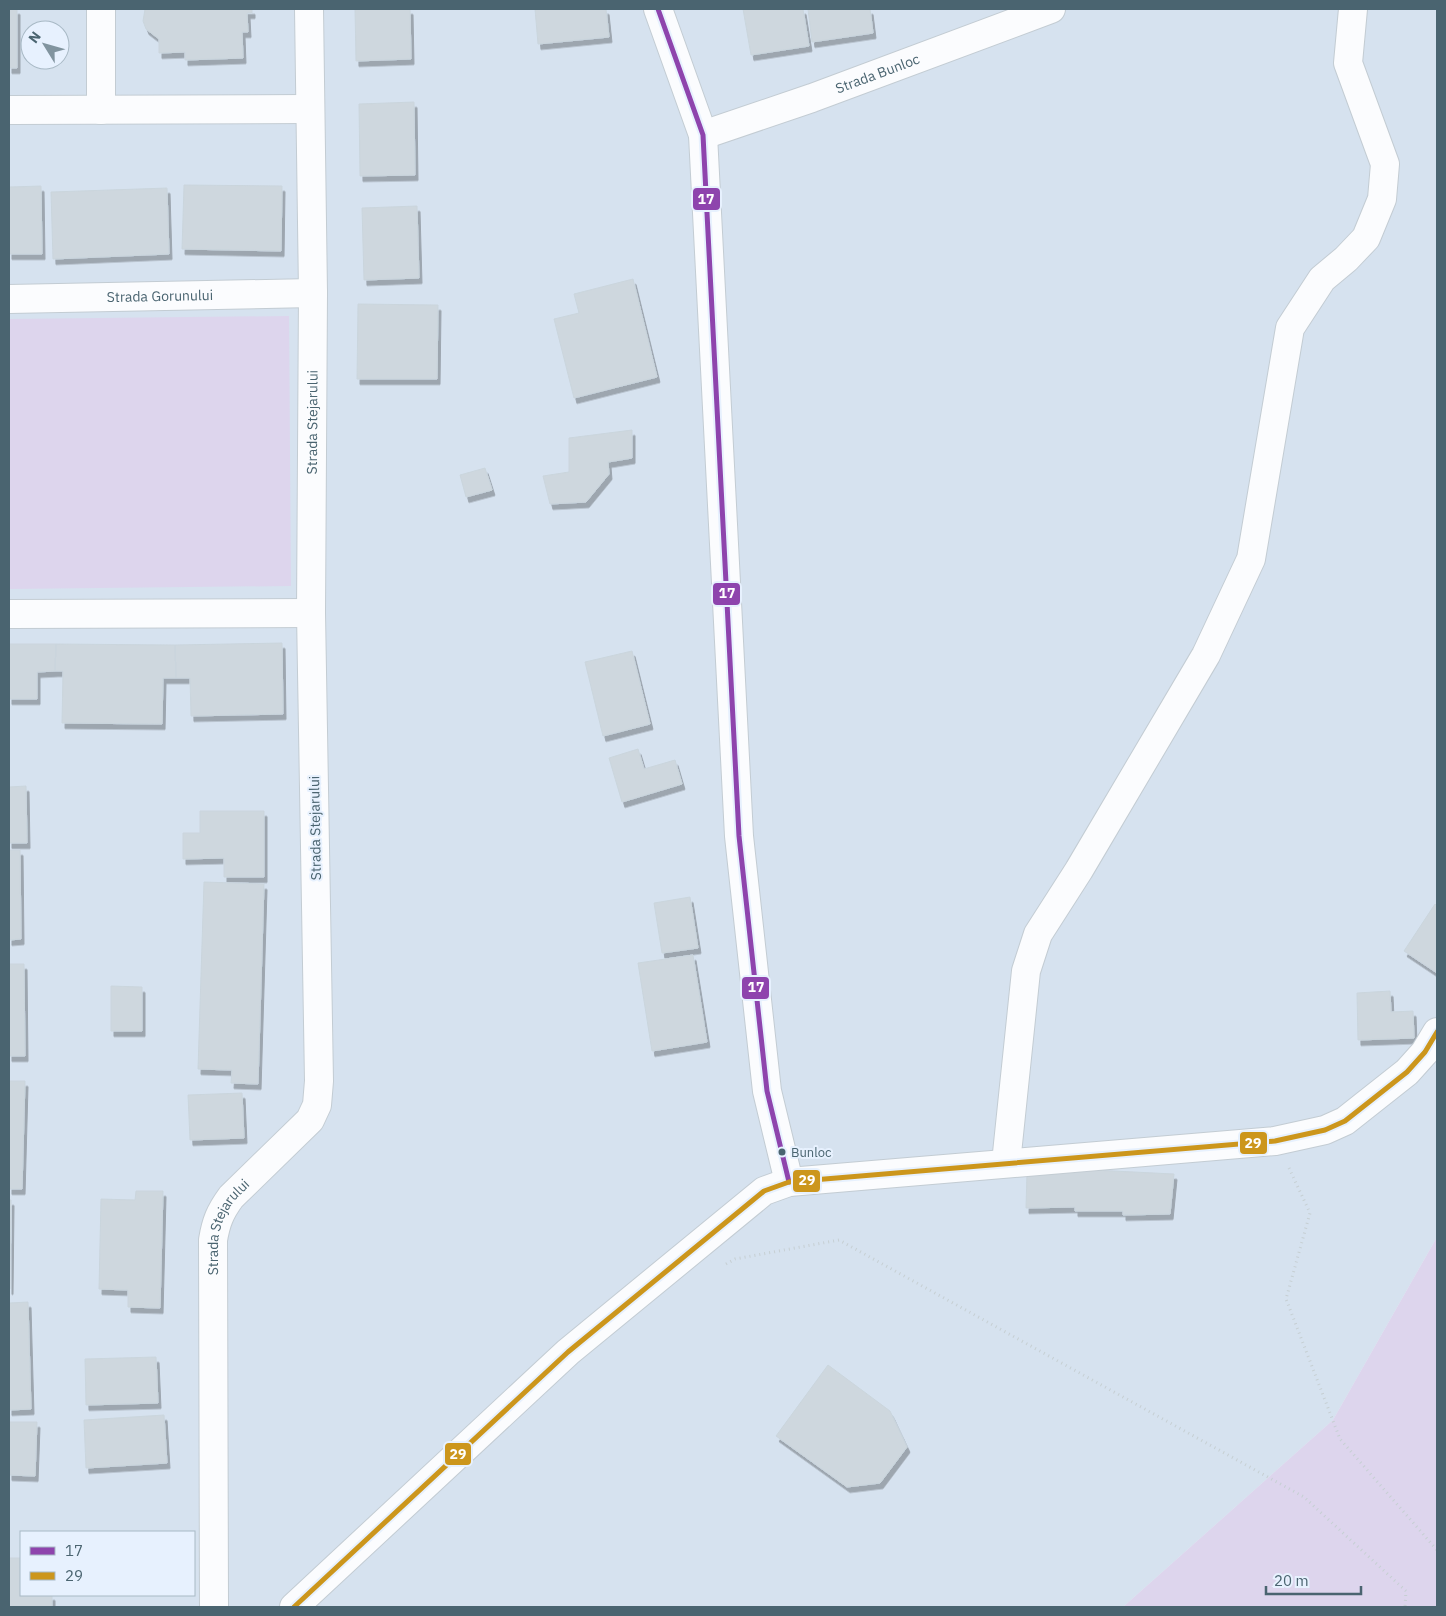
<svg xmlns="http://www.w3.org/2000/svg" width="1446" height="1616" font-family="'IBM Plex Sans',sans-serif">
<defs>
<filter id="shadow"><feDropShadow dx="3" dy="5.5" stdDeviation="0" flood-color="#0004"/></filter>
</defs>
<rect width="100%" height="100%" fill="#e7edf5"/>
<path fill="#d6e2ef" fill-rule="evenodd" d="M9 9H1437V1237L1333 1420 1123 1607H9ZM30 30H60V60H30ZM21 1532H194V1595H21Z"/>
<path fill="#ddd5ed" d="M289 316 291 586 9 589V319Z
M1437 1237V1607H1123L1333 1420Z"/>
<path fill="#ced7de" stroke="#cad5dd" filter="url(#shadow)" d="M9 9H17V68H9Z
M145 9H252V13H247L248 32H242L243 58 185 60V52L159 53V39L146 29 143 21Z
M355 9H410L411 59 356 61Z
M535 9H606L609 37 538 44Z
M743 9H803L809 46 751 55Z
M808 9H870L873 33 812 42Z
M414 102 415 175 360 176 359 104Z
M184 185 282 186 281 251 182 249Z
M41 186 42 254H9V187Z
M167 188 169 254 53 259 51 192Z
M417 206 419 278 364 280 362 208Z
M633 279 657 377 574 398 554 319 579 313 574 294Z
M358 304 438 305 437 379H357Z
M632 430V458L608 462 609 474 586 502 550 504 543 476 569 472V438Z
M485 468 492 490 466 497 460 475Z
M282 643 283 714 191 716 190 678H176L175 645Z
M9 644H56L55 671 37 672V699H9Z
M56 644 175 645 176 678H163L162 724 62 723 63 671H55Z
M632 651 650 724 603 736 585 662Z
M638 749 644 769 675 760 682 784 622 802 609 758Z
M26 786 27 843H9V787Z
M200 811H264V877H224V858L183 859V833H200Z
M9 850H20L21 939 9 940Z
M204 882 264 884 258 1084 231 1083 232 1070 198 1069Z
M690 897 698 948 662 953 654 903Z
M1435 904 1437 906V973L1404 951Z
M693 955 707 1042 652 1051 638 963Z
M9 964H24L25 1056H9Z
M111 986 142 987V1031H111Z
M1390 991 1391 1012 1413 1011 1414 1038 1358 1040 1357 993Z
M9 1081H25L22 1189H9Z
M242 1093 244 1138 190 1140 188 1095Z
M1074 1169 1174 1174 1170 1214 1123 1215V1211H1075V1207L1026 1208 1027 1171Z
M136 1191H163L160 1308 128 1307V1290L99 1289 101 1199 135 1200Z
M9 1200H11L10 1289H9Z
M28 1302 31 1409 9 1410V1303Z
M156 1357 158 1403 86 1405 85 1359Z
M828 1365 890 1411 907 1447 880 1483 847 1487 776 1436Z
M164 1415 167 1463 86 1468 84 1420Z
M9 1422H37L35 1476 9 1475Z
M9 1558H21V1595H52V1607H9Z"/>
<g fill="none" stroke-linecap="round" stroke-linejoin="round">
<g stroke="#c3ccd3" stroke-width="30">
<g id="minor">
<path d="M101 9V110"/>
<path d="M658 9 703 135 739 836 767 1091 789 1182"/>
<path d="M9 110 310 109"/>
<path id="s1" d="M703 135 812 98 1051 9"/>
<path id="s2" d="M9 299 313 293"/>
<path d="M9 614 311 613"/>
<path d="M1006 1163 1026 971 1038 934 1079 870 1206 655 1251 559 1290 328 1322 279 1346 259 1366 238 1382 199 1385 164 1348 63 1353 9"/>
<path id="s3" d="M214 1607 213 1240C216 1222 220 1212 231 1197L310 1120 317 1105 319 1081 311 613 313 293 309 9"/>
<path d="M294 1607 568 1352 764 1191 789 1182 1275 1141 1325 1130 1345 1121 1407 1072 1425 1052 1437 1032"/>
</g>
</g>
<path stroke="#c6cfd3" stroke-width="3" stroke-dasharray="1 4" stroke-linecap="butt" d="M1289 1168 1310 1213 1286 1299 1340 1439 1437 1550
M726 1264 735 1259 839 1240 1304 1497 1406 1591 1405 1607"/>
<use href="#minor" stroke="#fbfcfe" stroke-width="28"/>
<g stroke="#e7f1fe" stroke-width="9">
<path id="bus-1" d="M658 9 703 135 739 836 767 1091 789 1182"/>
</g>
<g stroke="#e7f1fe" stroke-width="9">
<path id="bus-2" d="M294 1607 568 1352 764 1191 789 1182 1275 1141 1325 1130 1345 1121 1407 1072 1425 1052 1437 1032"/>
</g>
<use href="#bus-1" stroke="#8e44ad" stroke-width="5"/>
<use href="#bus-2" stroke="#cc961c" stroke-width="5"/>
</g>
<circle fill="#4a6470" stroke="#e7f1fe" stroke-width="2" cx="782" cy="1152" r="4.5"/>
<g text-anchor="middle" stroke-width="4" stroke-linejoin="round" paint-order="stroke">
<g font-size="13" fill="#4a6470" stroke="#e7f1fe" text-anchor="start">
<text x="791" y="1157">Bunloc</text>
</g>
<g font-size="14" fill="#4a6470" stroke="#e7f1fe">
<text dy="5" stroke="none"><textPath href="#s1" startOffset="185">Strada Bunloc</textPath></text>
<text dy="5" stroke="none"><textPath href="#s2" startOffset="151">Strada Gorunului</textPath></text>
<text dy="5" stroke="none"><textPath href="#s3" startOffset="1224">Strada Stejarului</textPath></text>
<text transform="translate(315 828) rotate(-91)" y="5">Strada Stejarului</text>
<text dy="5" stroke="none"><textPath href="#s3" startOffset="384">Strada Stejarului</textPath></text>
</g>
</g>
<g stroke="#e7f1fe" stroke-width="2">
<rect x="692" y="187" width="29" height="24" rx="5" fill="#8e44ad"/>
<rect x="712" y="582" width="29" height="24" rx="5" fill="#8e44ad"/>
<rect x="741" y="976" width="29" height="24" rx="5" fill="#8e44ad"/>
<rect x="1239" y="1131" width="29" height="24" rx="5" fill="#cc961c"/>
<rect x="792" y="1169" width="29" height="24" rx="5" fill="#cc961c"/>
<rect x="444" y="1442" width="28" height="24" rx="5" fill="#cc961c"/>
</g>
<g font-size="14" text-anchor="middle" font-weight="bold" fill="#fff">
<text x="706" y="204">17</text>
<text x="727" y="598">17</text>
<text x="756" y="992">17</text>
<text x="1253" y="1148">29</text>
<text x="807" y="1185">29</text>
<text x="458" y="1459">29</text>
</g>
<rect width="1446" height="1616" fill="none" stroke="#4a6470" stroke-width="20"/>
<rect x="20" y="1531" width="175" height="65" fill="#e7f1fe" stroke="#a8b9c5"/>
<rect x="30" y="1547" width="25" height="8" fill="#8e44ad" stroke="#a8b9c5"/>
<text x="65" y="1556" font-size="15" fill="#4a6470">17</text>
<rect x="30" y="1572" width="25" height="8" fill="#cc961c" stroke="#a8b9c5"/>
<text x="65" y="1581" font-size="15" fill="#4a6470">29</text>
<g transform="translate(45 45) rotate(307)"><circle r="24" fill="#e7f1fe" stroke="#a8b9c5"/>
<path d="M0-4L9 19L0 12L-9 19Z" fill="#81949f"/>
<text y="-8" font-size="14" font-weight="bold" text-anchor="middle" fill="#4a6470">N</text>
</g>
<path d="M1266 1586v8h95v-8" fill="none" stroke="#4a6470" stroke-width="2.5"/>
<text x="1274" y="1586" font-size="15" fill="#4a6470" stroke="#e7f1fe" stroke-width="4" paint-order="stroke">20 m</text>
</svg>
